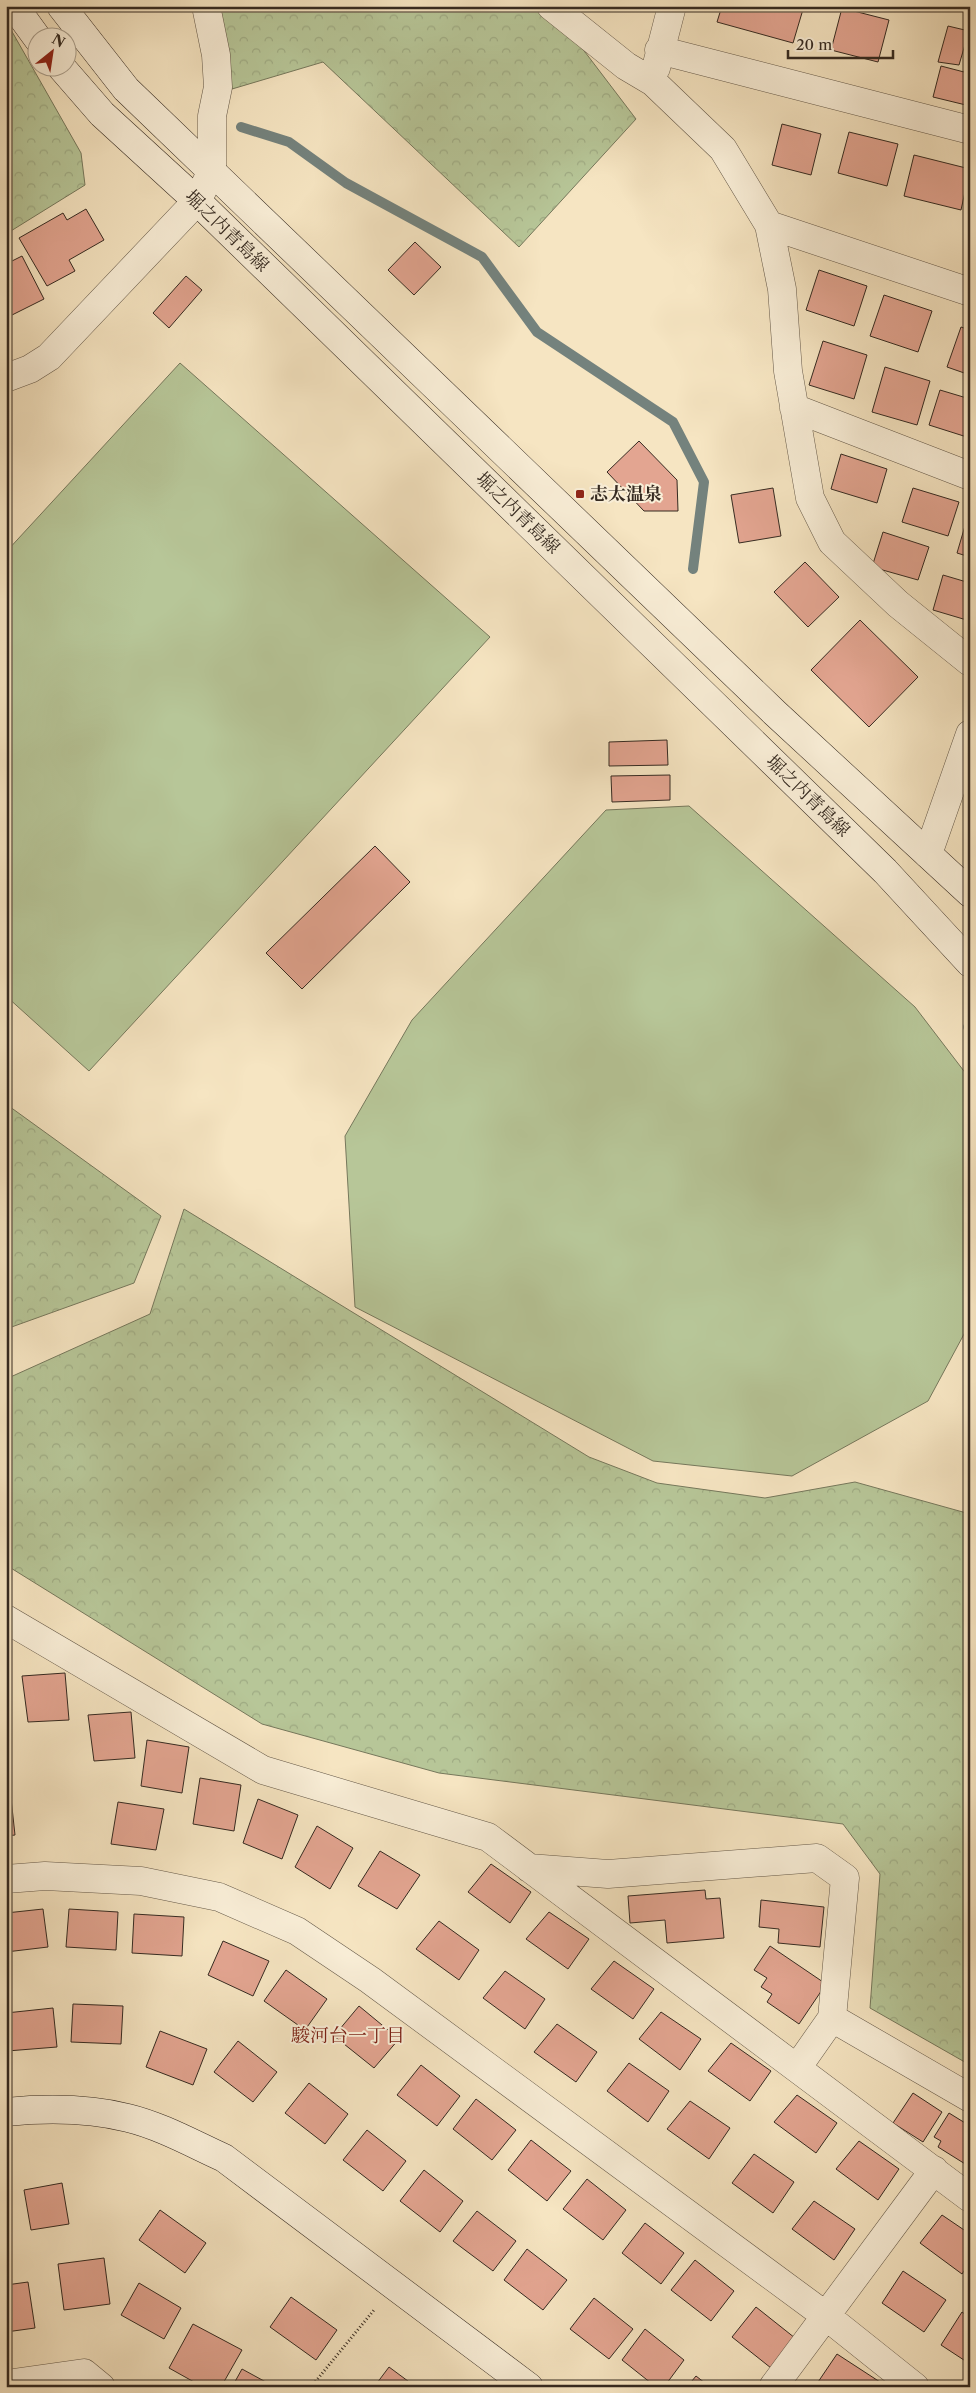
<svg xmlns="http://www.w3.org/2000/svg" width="976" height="2393" font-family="'Libre Caslon Text','Noto Serif JP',serif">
<defs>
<pattern id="forest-crowns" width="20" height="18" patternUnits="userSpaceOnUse" patternTransform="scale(1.25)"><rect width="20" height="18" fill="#b7c698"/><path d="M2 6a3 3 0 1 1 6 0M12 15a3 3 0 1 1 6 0" fill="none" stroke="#9eaa83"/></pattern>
</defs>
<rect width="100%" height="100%" fill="#f6e5c2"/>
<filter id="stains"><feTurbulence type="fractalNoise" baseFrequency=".004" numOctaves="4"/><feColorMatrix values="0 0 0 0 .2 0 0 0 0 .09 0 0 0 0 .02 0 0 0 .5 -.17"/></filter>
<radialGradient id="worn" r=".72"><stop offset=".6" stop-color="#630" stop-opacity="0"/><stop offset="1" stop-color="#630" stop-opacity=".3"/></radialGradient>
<path fill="url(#forest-crowns)" stroke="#76785c" d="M219 6H550L636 119 519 247 323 62 232 89Z
M6 21 81 153 85 185 6 234Z
M6 1104 161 1216 134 1283 6 1329Z
M184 1209 589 1457 657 1483 765 1498 855 1482 970 1514V2065L870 2008 880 1874 843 1824 439 1773 262 1724 6 1565V1379L150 1314Z"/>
<path fill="#b7c698" stroke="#76785c" d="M180 363 490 637 89 1071 6 996V552Z
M689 806 915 1007 970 1079V1323L928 1401 792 1476 653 1461 355 1307 345 1136 412 1020 606 810Z"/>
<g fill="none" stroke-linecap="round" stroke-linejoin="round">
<path stroke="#74827d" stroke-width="10" d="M241 127 289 142 346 183 482 257 537 332 673 422 704 482 693 569
M968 1027 970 1029"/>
</g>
<path fill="#e3a591" stroke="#352a21" d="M722 6H804L793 43 717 22Z
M842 8 889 20 878 62 831 50Z
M948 26 969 31 959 65 938 62Z
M970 50V106L933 97 941 66 964 72Z
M782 124 821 134 811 175 772 165Z
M849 132 898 144 887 186 838 173Z
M914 155 970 169 961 210 904 196Z
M86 209 104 240 69 260 75 271 47 286 19 238 63 213 67 220Z
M415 242 441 267 414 295 388 270Z
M22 256 44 299 6 318V264Z
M819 270 867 286 854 326 806 310Z
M186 276 202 290 169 328 153 313Z
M884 295 932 311 918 352 870 336Z
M961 327 970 330V375L947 367Z
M823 341 867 355 854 399 809 385Z
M885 367 930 381 917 425 872 412Z
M940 390 970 399V438L929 425Z
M639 441 677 480 678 511H644L607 472Z
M841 454 887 469 877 503 831 489Z
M773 488 781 536 739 543 731 495Z
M913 488 959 502 948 536 902 522Z
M967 519 970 520V557L957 553Z
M883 532 929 547 918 580 872 567Z
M805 562 839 597 808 627 774 592Z
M943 575 970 583V621L933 610Z
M860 620 918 677 869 727 811 670Z
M667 740 668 765 609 766V742Z
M670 775V800L612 802 611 776Z
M375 846 410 882 302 989 266 953Z
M65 1673 69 1720 28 1722 22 1676Z
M131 1712 135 1758 94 1761 88 1715Z
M147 1740 189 1747 182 1793 141 1786Z
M200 1778 241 1785 234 1831 193 1824Z
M6 1789H10L15 1835 6 1836Z
M258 1799 298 1815 282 1859 243 1843Z
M118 1802 164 1809 156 1850 111 1844Z
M317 1826 353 1848 330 1889 295 1867Z
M380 1851 420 1875 397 1909 358 1886Z
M491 1864 531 1892 510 1923 468 1892Z
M705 1890 706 1899 720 1898 724 1938 667 1943 665 1920 630 1923 628 1896Z
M761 1900 824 1907 820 1947 778 1943 779 1929 759 1927Z
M43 1909 48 1947 6 1952V1913Z
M69 1909 118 1912 116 1950 66 1947Z
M549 1912 589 1939 568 1969 526 1939Z
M134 1914 184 1917 182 1956 132 1953Z
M439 1921 479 1950 459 1980 416 1949Z
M223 1941 269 1961 253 1996 208 1975Z
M770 1946 826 1984 799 2024 767 2002 772 1994 761 1987 767 1978 754 1970Z
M614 1961 654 1989 633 2019 591 1989Z
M286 1970 327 1999 305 2030 264 2001Z
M505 1971 545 1999 525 2029 483 1998Z
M73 2004 123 2006 121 2044 71 2042Z
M359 2006 399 2039 374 2068 334 2036Z
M53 2008 57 2047 7 2051 6 2013Z
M661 2012 701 2039 680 2070 639 2039Z
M557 2024 597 2052 576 2082 534 2052Z
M160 2031 207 2049 193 2085 146 2067Z
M238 2041 277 2072 253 2102 214 2072Z
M731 2043 771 2071 750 2101 708 2071Z
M629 2063 669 2091 648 2122 607 2091Z
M421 2065 460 2096 437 2126 397 2095Z
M309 2083 348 2114 325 2144 285 2113Z
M913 2093 942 2112 923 2142 893 2123Z
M797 2095 837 2123 816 2153 774 2122Z
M476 2099 516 2130 492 2160 453 2129Z
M690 2101 730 2128 709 2159 667 2129Z
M949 2113 970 2126V2167L938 2147 941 2141 934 2137Z
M367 2130 406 2161 383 2191 343 2160Z
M531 2140 571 2171 547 2201 508 2170Z
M859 2141 899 2169 878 2200 836 2169Z
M754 2154 794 2182 773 2213 732 2183Z
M424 2170 463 2201 440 2232 400 2201Z
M587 2179 626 2210 603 2240 563 2209Z
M62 2183 69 2224 31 2230 24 2190Z
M814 2201 855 2229 834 2260 792 2229Z
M160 2210 206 2243 185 2273 139 2240Z
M477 2211 516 2241 493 2271 453 2241Z
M942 2215 970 2234V2262L962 2274 920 2243Z
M645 2223 684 2253 661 2284 622 2253Z
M527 2249 567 2280 543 2310 504 2280Z
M104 2258 110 2304 64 2310 58 2264Z
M695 2260 734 2291 711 2321 671 2290Z
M903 2271 946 2300 924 2332 882 2303Z
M28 2282 35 2328 6 2332V2285Z
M139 2283 181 2308 164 2339 121 2315Z
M291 2297 337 2330 316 2360 270 2327Z
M594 2298 633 2329 609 2359 570 2329Z
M756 2307 795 2338 771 2368 732 2337Z
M962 2312 970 2318V2364L941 2345Z
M193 2324 242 2350 221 2387H203L169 2368Z
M645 2329 684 2360 664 2387H656L622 2360Z
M837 2354 880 2382 877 2387 816 2385Z
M389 2367 416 2387H374Z
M242 2369 275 2387H232Z
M696 2376 710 2387H687Z"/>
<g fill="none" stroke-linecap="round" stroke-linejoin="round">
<g stroke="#655949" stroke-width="29">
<path id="street" d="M551 6 626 66 653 82 723 149 769 225 782 289 788 371 810 498 832 542 898 604 970 662
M659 50 970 130
M656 68 672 6
M769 225 970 292
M6 378 30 369 49 357 197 201 212 171V116L218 87 216 55 206 6
M794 408 970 476
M928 854 970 734
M6 1619 263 1770 488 1837 970 2198
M529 1868 608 1874 817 1858 845 1878 832 2018 797 2068
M6 1879 45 1876 141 1881 219 1897 297 1931 370 1980 826 2316 915 2387
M832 2018 970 2098
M6 2384 84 2373 101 2387
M773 2387 934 2170"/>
</g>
<g stroke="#352a21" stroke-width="29">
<path id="secondary" d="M14 6 38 39
M61 6 126 89 775 713 970 893
M62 68 102 114 197 201 885 871 970 963
M6 2112C47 2108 88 2108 128 2118 161 2126 193 2144 224 2158L529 2387"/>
</g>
<path stroke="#352a21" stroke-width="3" stroke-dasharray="1 2.5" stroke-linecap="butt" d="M311 2387 374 2310"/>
<use href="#street" stroke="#f9eed7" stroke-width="28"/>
<use href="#secondary" stroke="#f9eed7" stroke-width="28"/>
</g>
<rect fill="#8f2418" stroke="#f9eed7" stroke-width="2" x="575" y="489" width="10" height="10" rx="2.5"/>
<g text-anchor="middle" stroke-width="4" stroke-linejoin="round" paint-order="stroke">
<g font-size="18" fill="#352a21" stroke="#f9eed7">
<text transform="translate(227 231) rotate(44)" y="6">堀之内青島線</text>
<text transform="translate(518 513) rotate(44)" y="6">堀之内青島線</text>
<text transform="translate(808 796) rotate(44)" y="6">堀之内青島線</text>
</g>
<g font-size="18" font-weight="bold" fill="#352a21" stroke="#f9eed7" text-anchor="start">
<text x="590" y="500">志太温泉</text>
</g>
<g font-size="19" fill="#7a1f14" stroke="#f9eed7">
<text x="348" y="2042">駿河台一丁目</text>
</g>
</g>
<rect width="976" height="2393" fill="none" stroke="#f6e5c2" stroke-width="25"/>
<rect x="8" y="8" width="961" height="2378" fill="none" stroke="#352a21" stroke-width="2.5"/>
<rect x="12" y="12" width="951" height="2368" fill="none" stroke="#352a21"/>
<g transform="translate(52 52) rotate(30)"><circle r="24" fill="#f9eed7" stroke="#aba08e"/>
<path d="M0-4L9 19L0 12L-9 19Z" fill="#8f2418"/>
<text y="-8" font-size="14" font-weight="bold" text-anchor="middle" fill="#352a21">N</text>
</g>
<path d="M788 50v8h105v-8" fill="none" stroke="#352a21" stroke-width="2.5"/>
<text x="796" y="50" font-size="15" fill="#352a21" stroke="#f9eed7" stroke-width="4" paint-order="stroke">20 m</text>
<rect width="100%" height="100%" filter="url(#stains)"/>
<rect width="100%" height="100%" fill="url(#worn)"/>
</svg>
